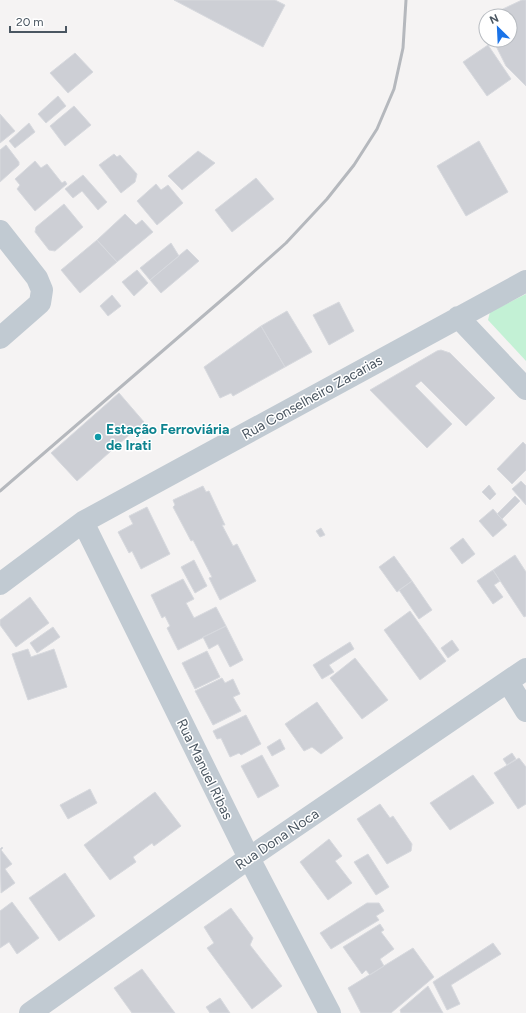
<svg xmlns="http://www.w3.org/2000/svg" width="526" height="1013" font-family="Figtree,sans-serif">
<rect width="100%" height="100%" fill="#f5f3f3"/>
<path fill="#c3f1d5" d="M526 294V361L488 320 490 312Z"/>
<path fill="#cdcfd5" stroke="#d7d9de" d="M174 0H275L285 5 263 47Z
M522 0H526V86L506 66 493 40H510V16H488Z
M488 45 511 79 487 96 463 62Z
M75 53 93 72 68 93 50 73Z
M58 96 66 106 46 123 38 114Z
M74 106 91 125 65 146 50 126Z
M0 114 15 131 0 143Z
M29 123 35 132 15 148 9 141Z
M479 141 508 192 466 216 437 166Z
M6 145 19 162V165L0 182V150Z
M198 151 215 163 182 190 168 176Z
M114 154 117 157 120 155 137 174 135 182 121 193 99 165Z
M35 161 41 168 47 164 62 183 65 181 67 184 35 211 17 189 20 185 15 179Z
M83 175 107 202 98 210 82 191 73 198 65 189Z
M256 178 274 199 232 232 215 210Z
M156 184 161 190 168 185 183 203 157 225 137 201Z
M64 204 83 227 55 251 49 250 35 232 36 227Z
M125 214 136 225 142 220 153 232 117 262 97 240Z
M97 240 117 262 80 293 61 270Z
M171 243 179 256 150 280 140 268Z
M187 249 199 261 161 293 150 280Z
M137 270 148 283 134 296 122 282Z
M112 295 121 306 108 316 100 306Z
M339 302 354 331 329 345 313 315Z
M287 311 312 352 285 367 261 326Z
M261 326 285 367 233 396 231 393 220 398 204 367Z
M441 350 450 353 495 398 466 426 421 381 415 386 452 424 427 448 370 390 437 351Z
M119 393 144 422 77 481 51 453Z
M523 442 526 445V470L512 484 497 469Z
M521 481 526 486V505L512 489Z
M489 485 496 494 490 500 482 492Z
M203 486 206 492 209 491 225 525H222L233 546 237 544 256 581 220 600 209 578 212 577 193 540 191 541 173 507 175 505 173 500Z
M515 496 520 501 502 519 497 514Z
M147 507 170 554 141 569 132 551 129 553 118 532 133 524 129 516Z
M493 509 507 525 493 537 479 521Z
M321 528 325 535 320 537 316 531Z
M463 538 475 554 462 564 450 548Z
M515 555 526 572V616L524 617 493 570Z
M394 556 412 581 397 592 379 567Z
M194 560 207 586 195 593 181 567Z
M493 570 500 581 494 585 503 597 493 604 477 581Z
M183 579 194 599 186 603 194 618 216 607 226 626 178 650 167 628 170 626 165 616 162 618 151 595Z
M412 581 432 610 419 619 399 590Z
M30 597 49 623 16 647 0 625V620Z
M410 611 446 661 420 680 384 630Z
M226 626 243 660 230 667 218 644 209 649 203 637Z
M53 627 60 637 37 653 30 643Z
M452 640 459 650 448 658 441 648Z
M350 642 354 649 329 665 334 672 322 679 313 665Z
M28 649 31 657 54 649 67 687 28 700 12 654Z
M207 651 220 677 195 689 182 663Z
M355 658 388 700 362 719 330 678Z
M222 678 225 683 233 679 240 694 233 697 241 711 213 725 195 691Z
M317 702 343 738 321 754 312 747 304 751 285 724Z
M246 715 261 744 241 755 239 753 230 757 221 738 217 739 213 731Z
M280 739 285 749 272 756 267 747Z
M512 753 516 759 507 765 503 759Z
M262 755 279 786 258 798 241 766Z
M519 758 526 767V804L518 809 494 773Z
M473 775 494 803 450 830 430 803Z
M90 789 97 803 68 819 60 805Z
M155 792 181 826 154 846 152 843 133 857 136 862 110 880 84 845Z
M380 804 390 818 393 816 412 844 411 851 387 864 357 819Z
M329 839 342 856 335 861 352 883 328 900 300 862Z
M2 847 3 848 1 850 12 864 5 869 15 883 1 893 0 849Z
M368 854 389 887 376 895 354 862Z
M65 873 95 916 59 941 29 898Z
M12 902 39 938 17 954 9 942 0 948V911Z
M367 903H379L384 911 376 916 379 920 331 949 320 933Z
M231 908 253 938 250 945 282 986 252 1009 207 948 214 943 204 927Z
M380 924 384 930 381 932 394 949 380 959 384 966 370 975 366 970 362 974 343 947Z
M493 943 501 954 451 985 460 1004 447 1010 433 982Z
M413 948 434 977 391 1013H361L348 988Z
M142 969 175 1013H132L114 988Z
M428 986 443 1013H401L400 1010Z
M220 998 230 1013H210L206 1007Z"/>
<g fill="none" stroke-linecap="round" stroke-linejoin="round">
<path stroke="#c1cad2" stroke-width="22" d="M0 231 37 278 42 290 40 303 0 338
M458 317 526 389
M83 522 249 858 330 1013
M0 584 83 522 526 281
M508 682 526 711
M30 1013 249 858 526 669"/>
<path stroke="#b5b8bd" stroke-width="3" d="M0 491 239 285 286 243 327 199 354 165 377 129 394 89 403 48 406 0"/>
</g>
<circle fill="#0f9aa8" stroke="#fff" stroke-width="1.5" cx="98" cy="437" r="4"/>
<g text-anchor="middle" stroke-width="3" stroke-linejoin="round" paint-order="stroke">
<g font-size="14" fill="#4a5661" stroke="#fff">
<text transform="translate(312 397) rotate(-29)" y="5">Rua Conselheiro Zacarias</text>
<text transform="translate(205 769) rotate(64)" y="5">Rua Manuel Ribas</text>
<text transform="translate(277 839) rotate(-34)" y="5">Rua Dona Noca</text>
</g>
<g font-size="14" font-weight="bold" fill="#0d838f" stroke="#fff" text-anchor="start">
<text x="106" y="434">Estação Ferroviária<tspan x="106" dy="16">de Irati</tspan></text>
</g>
</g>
<g transform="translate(498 28) rotate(336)"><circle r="19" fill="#ffffff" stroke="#b7bbc0"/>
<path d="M0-3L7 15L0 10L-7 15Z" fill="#1a73e8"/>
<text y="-6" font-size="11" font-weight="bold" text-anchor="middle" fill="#4a5661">N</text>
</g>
<path d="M10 26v6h56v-6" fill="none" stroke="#4a5661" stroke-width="2"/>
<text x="16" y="26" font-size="12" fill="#4a5661" stroke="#ffffff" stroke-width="3" paint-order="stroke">20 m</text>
</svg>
